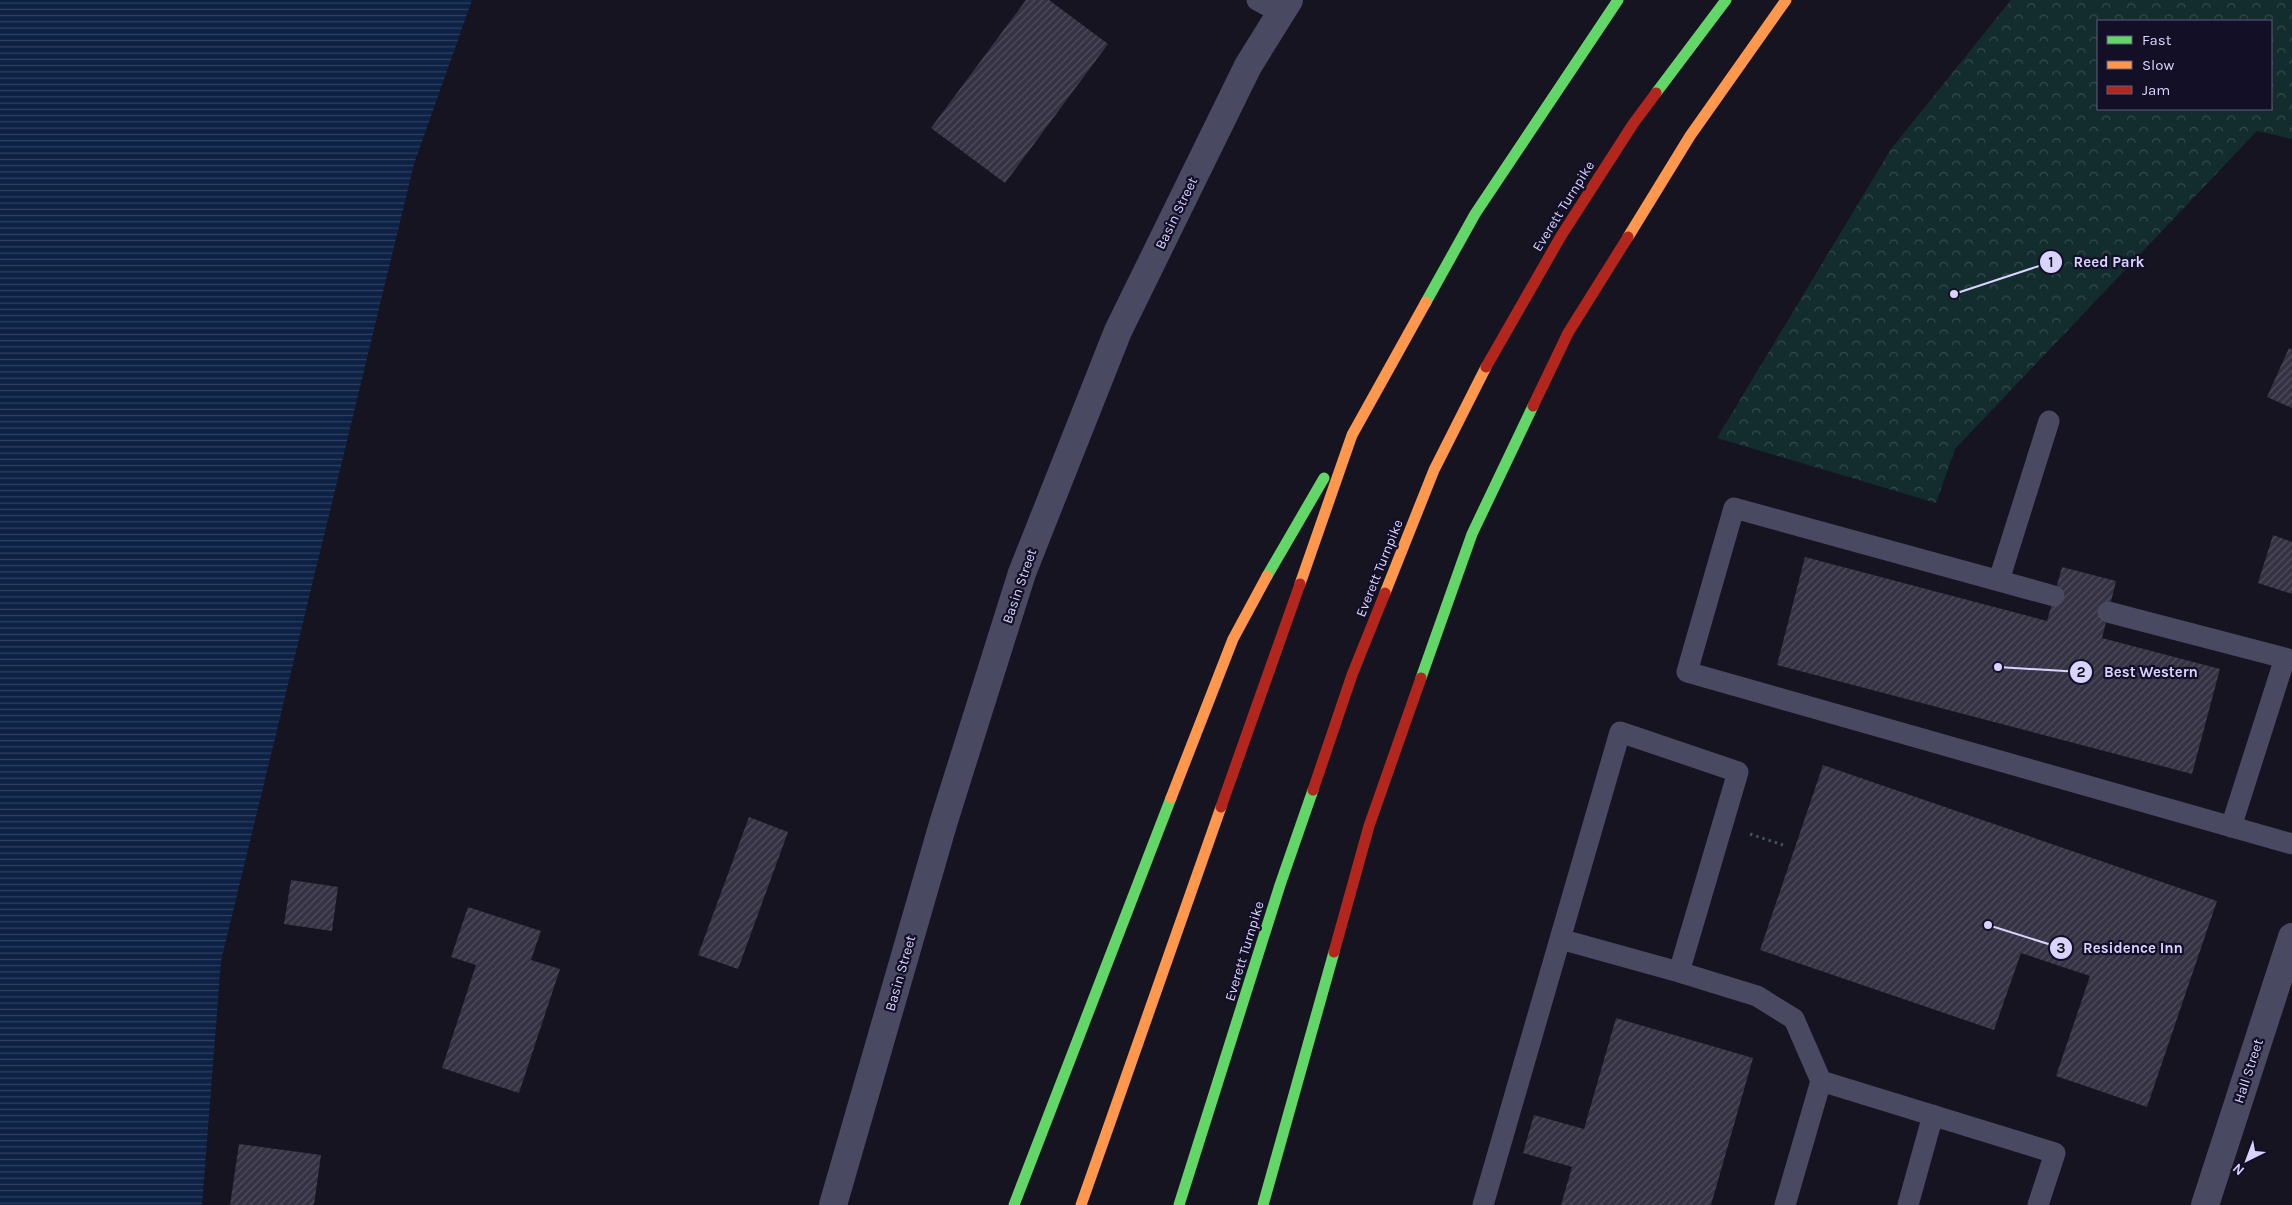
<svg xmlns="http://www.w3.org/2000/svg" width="2292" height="1205" font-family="Karla,sans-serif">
<defs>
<pattern id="forest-crowns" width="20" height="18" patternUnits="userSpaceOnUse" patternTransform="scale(1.25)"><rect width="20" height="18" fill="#132c2d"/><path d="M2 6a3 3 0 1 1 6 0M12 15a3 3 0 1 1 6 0" fill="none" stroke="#354a4c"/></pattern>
<pattern id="water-rules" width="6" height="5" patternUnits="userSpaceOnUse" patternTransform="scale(1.25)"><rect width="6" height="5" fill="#0d2144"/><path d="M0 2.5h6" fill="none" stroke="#304060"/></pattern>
<pattern id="building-hatch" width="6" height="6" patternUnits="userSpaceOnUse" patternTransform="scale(1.25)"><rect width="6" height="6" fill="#343243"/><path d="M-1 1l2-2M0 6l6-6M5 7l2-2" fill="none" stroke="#514f5f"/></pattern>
</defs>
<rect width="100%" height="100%" fill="#161421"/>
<path fill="url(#forest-crowns)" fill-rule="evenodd" d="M2011 0H2292V139L2257 131 1955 449 1936 503 1717 438 1891 149ZM2098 21H2271V109H2098Z"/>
<path fill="url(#water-rules)" d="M0 0H472L414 164 221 961 202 1205H0Z"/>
<path fill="url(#building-hatch)" d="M1026 0H1049L1108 44 1005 183 931 128Z
M2289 348 2292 350V408L2267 397Z
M2273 535 2292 542V594L2258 583Z
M1805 557 2047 621 2062 567 2116 581 2102 638 2220 669 2192 774 1777 665Z
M1823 765 2217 901 2147 1107 2056 1076 2090 976 2021 953 1994 1030 1760 950Z
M749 817 788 832 738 969 698 955Z
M291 880 338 887 332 931 284 924Z
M468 907 541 931 531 960 560 969 519 1093 442 1068 476 965 451 957Z
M1616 1018 1753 1058 1711 1205H1561L1572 1167 1523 1153 1534 1115 1584 1129Z
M239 1144 321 1155 314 1205H230Z"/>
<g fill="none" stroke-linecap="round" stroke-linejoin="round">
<path stroke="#44505f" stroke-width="3" stroke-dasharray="2.5 4" stroke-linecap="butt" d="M1750 834 1783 845"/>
<path stroke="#4a4962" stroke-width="21" d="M1257 0 1281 13
M1999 580 2049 421
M2054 596 1734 508 1687 672 2292 844
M2108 612 2292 660
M2231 827 2285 658
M1560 939 1679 972
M1821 1081 2055 1153 2038 1205
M1483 1205 1620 732 1738 772 1679 972 1757 996 1794 1019 1821 1081 1785 1205
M1908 1205 1933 1115"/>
<path stroke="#4a4962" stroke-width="28" d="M833 1205 943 824 1022 573 1118 331 1248 66 1289 0
M2205 1205 2292 937"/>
<path stroke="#63d668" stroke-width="11" d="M1656 93 1726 0
M1426 302 1475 214 1618 0
M1267 576 1324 478
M1421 678 1472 534 1533 406
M1014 1205 1171 798
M1179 1205 1280 885 1313 790
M1263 1205 1334 952"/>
<path stroke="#ff974d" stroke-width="11" d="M1628 237 1690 136 1786 0
M1300 584 1352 435 1426 302
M1385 593 1434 470 1486 367
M1171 798 1233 639 1267 576
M1081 1205 1221 807"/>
<path stroke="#b3261e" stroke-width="11" d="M1486 367 1561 236 1633 124 1656 93
M1533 406 1568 333 1628 237
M1313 790 1352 675 1385 593
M1221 807 1300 584
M1334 952 1369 826 1421 678"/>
</g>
<g text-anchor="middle" stroke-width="4.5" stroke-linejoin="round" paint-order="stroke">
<g font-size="14" fill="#d9d4ff" stroke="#130f26">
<text transform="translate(1563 206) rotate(-58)" y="5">Everett Turnpike</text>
<text transform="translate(1176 213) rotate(-64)" y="5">Basin Street</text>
<text transform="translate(1379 568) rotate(-68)" y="5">Everett Turnpike</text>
<text transform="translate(1019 586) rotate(-71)" y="5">Basin Street</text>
<text transform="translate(1244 951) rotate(-73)" y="5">Everett Turnpike</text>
<text transform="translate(900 973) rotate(-74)" y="5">Basin Street</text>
<text transform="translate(2248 1071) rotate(-72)" y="5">Hall Street</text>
</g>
</g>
<path fill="none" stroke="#d9d4ff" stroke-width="2" d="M1954 294L2051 262M1998 667L2081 672M1988 925L2061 948"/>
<g fill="#d9d4ff" stroke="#130f26" stroke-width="2">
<circle cx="1954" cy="294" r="5"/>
<circle cx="1998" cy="667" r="5"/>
<circle cx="1988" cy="925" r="5"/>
<circle cx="2051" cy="262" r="12"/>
<circle cx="2081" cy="672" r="12"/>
<circle cx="2061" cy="948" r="12"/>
</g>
<g font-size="15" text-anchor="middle" font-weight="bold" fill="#111">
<text x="2051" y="267">1</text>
<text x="2081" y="677">2</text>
<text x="2061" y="953">3</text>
</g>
<g font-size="15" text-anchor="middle" font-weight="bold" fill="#d9d4ff" stroke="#130f26" stroke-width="4.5" stroke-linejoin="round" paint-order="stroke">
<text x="2109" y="267">Reed Park</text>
<text x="2151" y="677">Best Western</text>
<text x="2133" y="953">Residence Inn</text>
</g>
<rect x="2097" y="20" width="175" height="90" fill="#130f26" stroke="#625e7d"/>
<rect x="2107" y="36" width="25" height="8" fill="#63d668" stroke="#625e7d"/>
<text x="2142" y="45" font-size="15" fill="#d9d4ff">Fast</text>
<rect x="2107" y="61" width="25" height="8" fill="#ff974d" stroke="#625e7d"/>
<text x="2142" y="70" font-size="15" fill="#d9d4ff">Slow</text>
<rect x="2107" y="86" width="25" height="8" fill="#b3261e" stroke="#625e7d"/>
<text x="2142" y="95" font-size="15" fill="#d9d4ff">Jam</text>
<g transform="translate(2247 1160) rotate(222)" stroke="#130f26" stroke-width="4" paint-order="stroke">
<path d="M0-4L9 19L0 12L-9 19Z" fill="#d9d4ff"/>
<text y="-8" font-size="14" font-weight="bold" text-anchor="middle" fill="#d9d4ff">N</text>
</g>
</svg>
